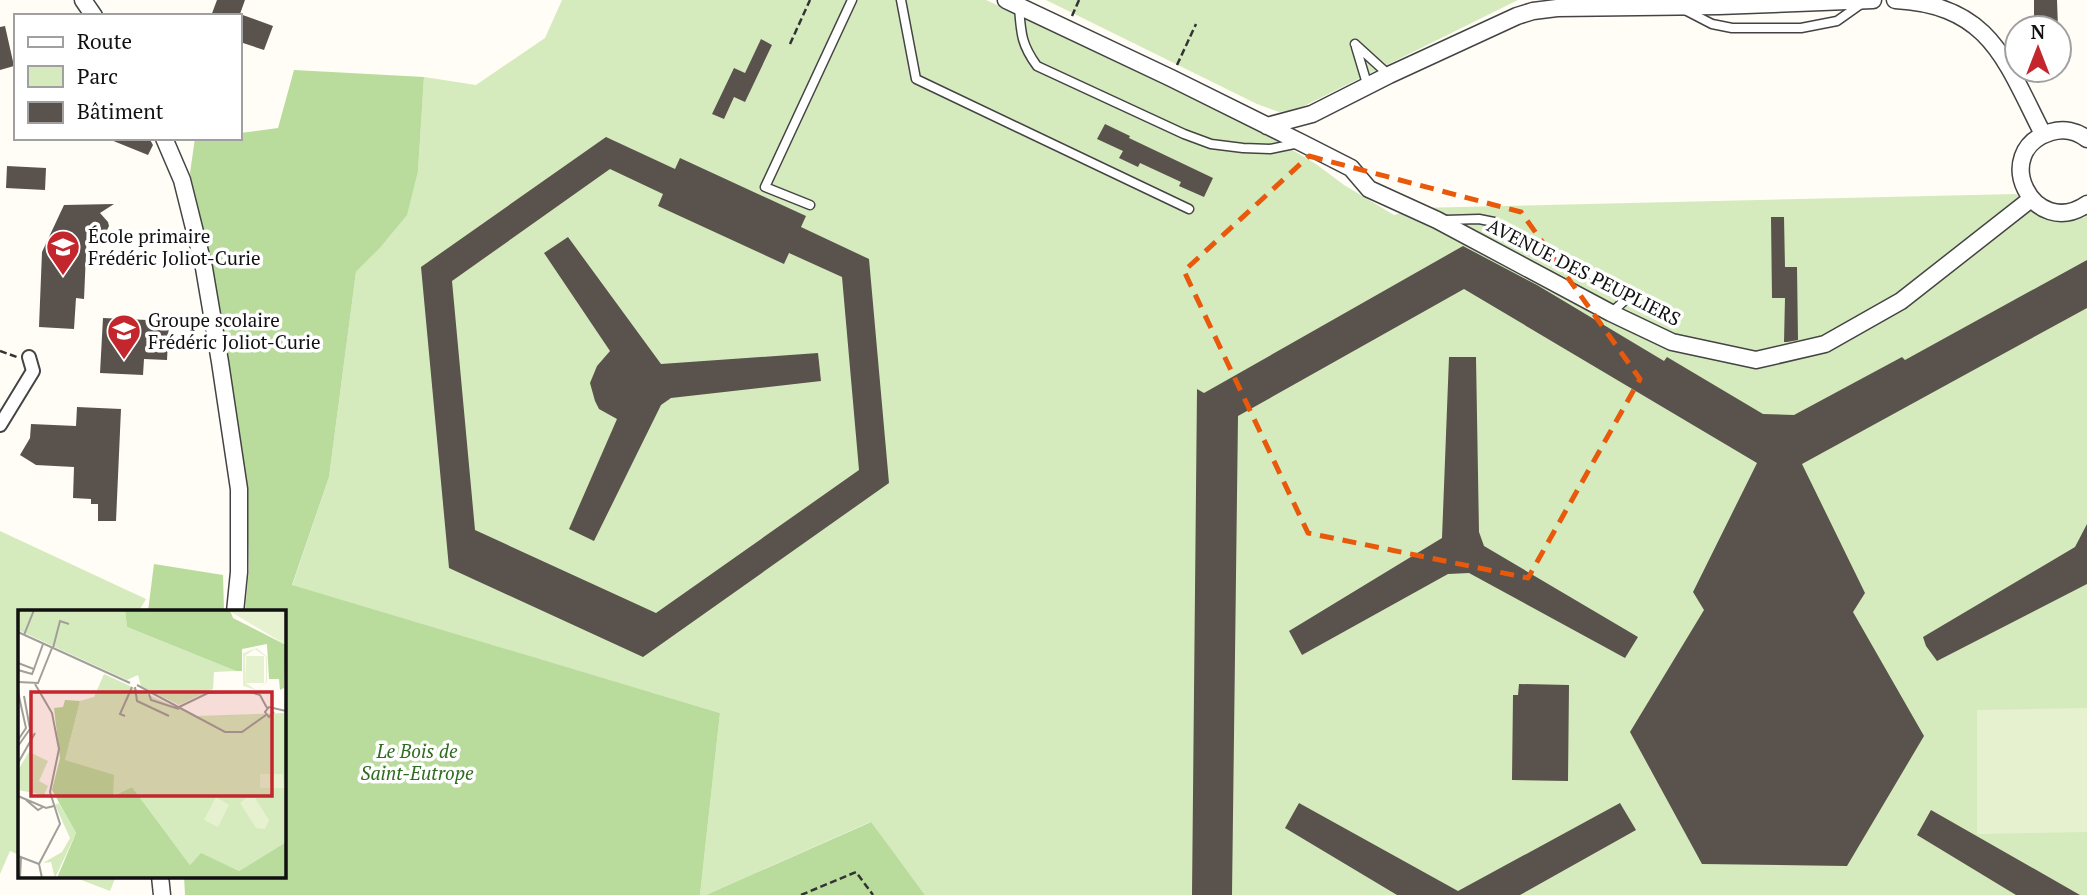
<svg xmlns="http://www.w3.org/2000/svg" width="2087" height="895" font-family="'PT Serif',serif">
<rect width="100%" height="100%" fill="#fffdf5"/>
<path fill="#d5ebbd" d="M562 0H986L1159 79 1255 128 1316 164 1344 185 1394 215 1417 208 2016 194 2045 217 2084 218 2087 215V895H925L870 822 706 895H700L720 713 292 586 329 477 356 272 378 250 418 171 424 77 476 85 545 38Z
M1046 0H1518L1296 110 1279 112 1257 104Z
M0 531 146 599 139 611 19 612V855L10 851 0 874Z
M71 876H116L110 891Z"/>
<path fill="#b9dc9c" d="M294 70 424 77 418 171 407 215 378 250 356 272 329 477 292 585 720 713 700 895H185L184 876H284V612L245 611 249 569 246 484 210 264 190 173 195 138H240V133L278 128Z
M154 564 223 575 224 611H148Z
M871 822 925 895H706Z"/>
<path fill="#e6f2cf" d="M2087 708V832L1977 834V710Z"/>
<path fill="#5a524d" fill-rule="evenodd" d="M217 0H245L240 14 273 26 264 50 240 42V16H211Z
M2034 0H2057L2058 28H2034Z
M5 26 14 66 0 70V27Z
M761 39 772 45 745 102 734 97 724 119 712 114 734 68 745 73Z
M1105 124 1130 136 1129 138 1213 178 1204 197 1179 186 1181 182 1140 163 1138 167 1119 158 1123 151 1097 139Z
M606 137 675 169 680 158 806 216 801 227 869 259 889 483 643 657 449 568 421 267ZM610 169 663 194 658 206 784 264 789 253 842 277 859 470 656 613 475 530 452 281Z
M106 138H149L153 145 148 155Z
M7 166 46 168 45 190 6 188Z
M114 204 100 213 108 222 109 226 107 230 101 232 87 231 84 299 76 298 74 329 39 327 42 252 64 205Z
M1771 217H1784L1785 267H1797L1798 340 1787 342H1784L1785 298H1772Z
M568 237 661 364 818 353 821 381 671 398 661 405 594 541 569 529 617 419 599 409 595 401 590 383 597 366 610 351 544 253Z
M1463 246 1537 285 1664 361 1667 357 1763 414 1794 415 1902 357 1905 360 2087 260V308L1802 464 1865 593 1853 612 1924 736 1847 866 1702 864 1630 732 1704 610 1693 592 1757 463 1464 289 1238 416 1232 895H1192L1197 389 1204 393Z
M103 318 169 321 167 360 144 359 143 375 100 373Z
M1449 357H1476L1479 532 1484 546 1638 637 1625 658 1469 573 1448 574 1302 655 1289 631 1442 538Z
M77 407 121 409 116 521H98V504H91V499L73 498 74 467 36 465 20 455 30 438 31 424 76 426Z
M2087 524V584L1937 661 1926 646 1923 637 2075 547Z
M1519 684 1569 685 1568 781 1512 780 1513 695H1518Z
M1299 803 1458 891 1620 803 1636 830 1520 895H1397L1285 828Z
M1931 810 2080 895H2016L1917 835Z"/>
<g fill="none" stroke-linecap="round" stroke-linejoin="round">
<g stroke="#444" stroke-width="11">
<path id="service" d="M901 0 916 79 1189 209
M1019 7C1021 33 1021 44 1037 66L1184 134 1211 144 1243 148 1270 149 1299 143
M1685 10 1712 24 1732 28H1801L1837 21 1861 4
M1355 44 1389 75
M1356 47 1368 87
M810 205 765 187 852 0
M1445 220 1479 219 1494 222 1621 291 1623 302 1611 313"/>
</g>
<g stroke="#444" stroke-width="16">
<path id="pedestrian" d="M0 425 33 371 29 357"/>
</g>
<g stroke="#444" stroke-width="19">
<path id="minor" d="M83 0 94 16
M1006 0 1171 78 1302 143 1351 168 1369 189 1437 220 1611 313 1672 342 1756 360 1825 344 1901 301 2031 199
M1895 0C1990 5 2005 60 2043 134
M1267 126 1312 114 1389 75 1517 16 1533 11 1557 8 1719 6 1873 0
M164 138 182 180 204 268 220 362 239 489V572L235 612
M2087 139C2077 131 2064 128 2051 132 1989 151 2033 241 2087 204
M160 876 162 895"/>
</g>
<path stroke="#333" stroke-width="2.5" stroke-dasharray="7 3.5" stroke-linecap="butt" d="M1072 16 1079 0
M790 44 810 0
M1177 65 1196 24
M0 351 17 357
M801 895 856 872 873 895"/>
<use href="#service" stroke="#fff" stroke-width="8"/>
<use href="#pedestrian" stroke="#fff" stroke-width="12"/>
<use href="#minor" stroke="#fff" stroke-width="16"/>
</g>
<path fill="none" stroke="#e8590c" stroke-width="5" stroke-dasharray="14 9" stroke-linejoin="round" d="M1309 156 1521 212 1640 379 1528 578 1308 533 1184 271Z"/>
<defs>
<g id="school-pin" transform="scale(1.75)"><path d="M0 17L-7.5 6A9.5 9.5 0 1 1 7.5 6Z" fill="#c4262e" stroke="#fff"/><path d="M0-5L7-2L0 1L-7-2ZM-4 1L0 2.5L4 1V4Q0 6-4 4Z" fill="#fff"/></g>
</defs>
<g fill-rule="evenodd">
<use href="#school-pin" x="63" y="247"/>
<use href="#school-pin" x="124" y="331"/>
</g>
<g text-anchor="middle" stroke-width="7" stroke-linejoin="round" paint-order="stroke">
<g font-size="19" fill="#111" stroke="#fff" text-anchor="start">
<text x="88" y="243">École primaire<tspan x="88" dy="22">Frédéric Joliot-Curie</tspan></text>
<text x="148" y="327">Groupe scolaire<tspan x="148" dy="22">Frédéric Joliot-Curie</tspan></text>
</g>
<g font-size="19" fill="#111" stroke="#fff">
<text transform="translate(1584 272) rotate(27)" y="7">AVENUE DES PEUPLIERS</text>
</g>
<g font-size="19" font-style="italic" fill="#2f6b1f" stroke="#fff">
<text x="417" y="758">Le Bois de<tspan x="417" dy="22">Saint-Eutrope</tspan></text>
</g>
</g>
<g transform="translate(18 610)">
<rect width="268" height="268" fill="#fffdf5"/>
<path d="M0 0H107L109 17 218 61 196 62 195 79 161 95 123 76 120 65 109 70 0 20ZM86 64 177 106 268 103V232L221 261 183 244 172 255 114 177 94 186 47 150 62 91 76 87ZM11 142 30 151 21 171 30 176 26 185 0 180V160ZM41 193 58 223 37 268 33 252 25 253 44 242 52 228 37 195Z" fill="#d5ebbd"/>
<path d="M107 0H212L215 8 268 35 266 78 262 80 261 69H251L249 34 224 39V61H218L109 17ZM47 90 62 91 47 150 96 165 95 186 114 177 172 255 183 243 221 261 268 232V268H39L58 223 34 180 42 148 36 98 45 97Z" fill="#b9dc9c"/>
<path d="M268 0V35L213 2 214 0ZM239 38 249 47V72L238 80 225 76V43ZM237 39 248 47V72L238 80 228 73H246V46H228L227 71V46ZM242 164H265L266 178H242ZM198 187 211 195 200 217 186 210ZM228 188H237L251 210 247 219 238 218 222 193Z" fill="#e6f2cf" fill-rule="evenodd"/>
<path fill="none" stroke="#a09f9a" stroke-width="2" d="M0 22 112 73M6 25 16 0M35 38 42 11 51 14M0 53 16 59 14 64 0 60M16 59 25 34M0 72 20 73 34 38M17 74 34 103 41 139 32 182 42 214 21 254 24 268M119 75 207 122H224L248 105M117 77 119 91 151 106M0 82 8 118 0 130M131 84 133 90 161 99M161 97 190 83 232 82 242 85 249 98M256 102 251 107 247 102 251 97 268 101M107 106 102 104 114 77M0 136 12 119 6 86M0 153 17 123M0 186 28 198 36 196M8 190 20 200 25 197M0 246 21 254M2 268 3 247"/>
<path fill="#c4262e" fill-opacity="0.15" stroke="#c4262e" stroke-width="3.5" d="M13 82H254V186H13Z"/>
<rect width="268" height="268" fill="none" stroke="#111" stroke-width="3.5"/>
</g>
<rect x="14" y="14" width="228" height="126" fill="#ffffff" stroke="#a0a0a0" stroke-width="2"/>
<rect x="28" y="37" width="35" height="10" fill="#ffffff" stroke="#a0a0a0" stroke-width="2"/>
<text x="77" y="49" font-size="21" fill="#111111">Route</text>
<rect x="28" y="66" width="35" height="21" fill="#d5ebbd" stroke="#a0a0a0" stroke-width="2"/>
<text x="77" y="84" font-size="21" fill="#111111">Parc</text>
<rect x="28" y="102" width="35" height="21" fill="#5a524d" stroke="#a0a0a0" stroke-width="2"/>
<text x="77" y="119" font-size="21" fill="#111111">Bâtiment</text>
<g transform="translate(2038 49)"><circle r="33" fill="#ffffff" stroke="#a0a0a0" stroke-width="2"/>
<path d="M0-5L12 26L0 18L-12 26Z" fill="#c4262e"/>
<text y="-10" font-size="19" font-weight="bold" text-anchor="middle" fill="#111111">N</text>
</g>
</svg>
